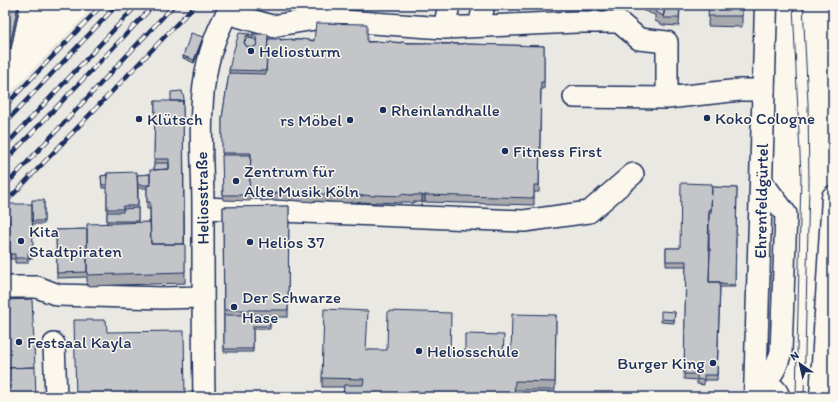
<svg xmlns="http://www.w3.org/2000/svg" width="838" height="402" font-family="Itim,sans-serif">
<rect width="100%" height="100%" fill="#fbf7ec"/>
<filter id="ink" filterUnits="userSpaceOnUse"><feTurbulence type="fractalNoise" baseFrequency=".025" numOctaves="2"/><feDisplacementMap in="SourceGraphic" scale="8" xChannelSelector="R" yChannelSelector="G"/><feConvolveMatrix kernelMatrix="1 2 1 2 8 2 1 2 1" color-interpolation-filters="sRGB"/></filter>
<g filter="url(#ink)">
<path fill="#eae8e2" d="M95 5H756L747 397H5V98Z"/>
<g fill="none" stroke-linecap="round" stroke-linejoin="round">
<g stroke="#1b2f5e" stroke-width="24">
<path id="minor" d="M227 13 272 26 315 19 444 28 576 22H619L639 39 667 42V98
M479 26 484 5
M444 28 449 5
M574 97 667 98 740 90H764
M203 208 524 221 589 212 633 174
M5 287H37L58 295 163 298 202 297
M54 344 56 397
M756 382C775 376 775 370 781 352L786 214 762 182
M756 382C766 385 776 385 779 397
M204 397C203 334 203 272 203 209 203 138 191 69 232 5"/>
</g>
<g stroke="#1b2f5e" stroke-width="25">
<path id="major" d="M755 397 766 5
M821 397 833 197"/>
</g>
<use href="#minor" stroke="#fbf7ec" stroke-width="21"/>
<use href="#major" stroke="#fbf7ec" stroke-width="22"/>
<path stroke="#1b2f5e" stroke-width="1" d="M793 5 801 176 796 397
M803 5 808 103 809 185 804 397"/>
<g stroke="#1b2f5e" stroke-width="4.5">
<path id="rail" d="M5 106 102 5
M5 123 117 5
M5 146 137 5
M5 161 154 5
M5 186 174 5
M5 203 195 5"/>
</g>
<use href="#rail" stroke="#fbf7ec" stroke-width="3" stroke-dasharray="9" stroke-linecap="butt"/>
</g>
<path fill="#a8a9ad" stroke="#1b2f5e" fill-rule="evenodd" d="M5 5H20L11 49 5 47Z
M642 5H708V8H680L679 26 663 25 655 21V15L642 10Z
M709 5H742V27L708 26Z
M252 34 268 39 544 46V89H541L539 192H534V205L425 202 422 203V202H413V203H410V202H401V203L375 202V203L363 202V203L351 202V203L313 201V202L289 200V201L276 200V201H273V200L261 201V199H252L251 200 249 201 223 200 222 118 229 73V70L250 38H252Z
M203 39 194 63 183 58V56Z
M155 101 183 107 185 283 87 286V277L57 278 56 230 87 229 107 223V173L138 175 150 174 154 170ZM138 188H147V209H150V222L138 223Z
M107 175V188H102L101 176Z
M712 187 737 188 735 287H720L717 380H704V385L697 384V380L684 379 686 266H666V248H680ZM709 216V249H708Z
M44 200V224H32L33 258 28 259V263H15V259H10L9 224H5V210L32 204Z
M289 206 288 317H270V329H253V352H224L223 207Z
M675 312 674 323 661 322V319Z
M556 315 555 390H515L343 397 344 387H322V378L367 350 450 354 511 356Z"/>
<path fill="#888a8d" stroke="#1b2f5e" d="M18 5H20L11 49V40Z
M250 34V44L246 47 244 42 246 36Z
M203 37V39L194 63V60Z
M425 195V202L422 203V196Z"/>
<path fill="#c3c5c9" stroke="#1b2f5e" d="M5 5H18L11 40 5 39Z
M651 5H666L663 16 655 12 656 7Z
M666 5H680L679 18H663Z
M709 5H742V16H708Z
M316 23 367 24V42H376V41L389 42V41H391L392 42 401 43V42H404V43H426V42L428 43H441V44H451V43H453V44H463V43L466 44 544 46V82H541L539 185H534V198L425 195 422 196V195H413V196H410V195L401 194V196L375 195V196L363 195V196L351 194V195L313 194V195L289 193V194L276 192V194H273V192L261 193V192H252L251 193H249L251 153H222V118L229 73 266 74 268 39H277V38H280V40L292 39V40H302V39L314 41Z
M191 33 203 37 194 60 183 56Z
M239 33 250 34 246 36 244 42 246 46 252 48 257 45V42L256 37 252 34H268L266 71 229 70 232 56Z
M248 38 254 39 256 41 257 45 252 48 246 46 244 42Z
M182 91 184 98 183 105V101H171V92Z
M155 101H183L184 244H151L150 202H147V186L150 185V170L169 169V159H154Z
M222 155H251L249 195H223Z
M154 163H169V169L154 170Z
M137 172 138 206H123V209H107V173Z
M150 174V185H138L137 175Z
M107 175V185H102L101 176Z
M681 183 712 184 711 210H709L708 249H710L709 282H720L717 375H704V380L697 379V374H684L686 261H666V248H680Z
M712 187 737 188 735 285 720 284V282H709L710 249H709V213H711Z
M32 200H44V221H32Z
M11 204H32L33 253H28V258H15V254H10L9 219H5V210Z
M289 206 288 310H224L223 207Z
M138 208V221H107V212H123V209Z
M150 222 151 244H185V272L87 275V224Z
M87 229V272L57 273 56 230Z
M32 299 35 367 5 368V300Z
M324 309 368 311 366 350H387L388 311 451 313 450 354 465 355V334L504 335 503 356H511L512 314 556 315 555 382 515 381 514 396 555 397H343L344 385H363L364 379 322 378Z
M661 311 675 312 674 320 661 319Z
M224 315H270V326H253V349H224Z
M74 320H106L107 332 184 331 185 397H76Z
M35 367 36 397H5V368Z"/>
</g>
<g fill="#1b2f5e" stroke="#fbf7ec" stroke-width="1.5">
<circle cx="251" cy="51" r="4"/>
<circle cx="383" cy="110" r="4"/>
<circle cx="707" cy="118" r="4"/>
<circle cx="139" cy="119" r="4"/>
<circle cx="350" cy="120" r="4"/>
<circle cx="505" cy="151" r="4"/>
<circle cx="236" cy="181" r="4"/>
<circle cx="21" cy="241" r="4"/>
<circle cx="250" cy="242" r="4"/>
<circle cx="234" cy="307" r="4"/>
<circle cx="19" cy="342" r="4"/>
<circle cx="419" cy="351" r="4"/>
<circle cx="713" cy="363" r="4"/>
</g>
<g text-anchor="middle" stroke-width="3" stroke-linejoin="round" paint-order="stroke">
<g font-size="17" fill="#1b2f5e" stroke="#fbf7ec" text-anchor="start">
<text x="259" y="57">Heliosturm</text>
<text x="391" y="116">Rheinlandhalle</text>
<text x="715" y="124">Koko Cologne</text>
<text x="147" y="125">Klütsch</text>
<text x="342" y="126" text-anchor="end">rs Möbel</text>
<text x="513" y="157">Fitness First</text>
<text x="244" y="177">Zentrum für<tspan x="244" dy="20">Alte Musik Köln</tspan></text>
<text x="29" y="237">Kita<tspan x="29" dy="20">Stadtpiraten</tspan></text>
<text x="258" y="248">Helios 37</text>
<text x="242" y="303">Der Schwarze<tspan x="242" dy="20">Hase</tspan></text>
<text x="27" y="348">Festsaal Kayla</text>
<text x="427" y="357">Heliosschule</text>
<text x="705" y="369" text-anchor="end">Burger King</text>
</g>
<g font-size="17" fill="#1b2f5e" stroke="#fbf7ec">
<text transform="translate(202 198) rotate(-91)" y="6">Heliosstraße</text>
<text transform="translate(761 201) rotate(-89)" y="6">Ehrenfeldgürtel</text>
</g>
</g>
<rect width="838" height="402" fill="none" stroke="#fbf7ec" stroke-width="20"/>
<rect x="10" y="10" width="818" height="382" fill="none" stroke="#1b2f5e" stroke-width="1.5" filter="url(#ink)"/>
<g transform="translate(800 364) rotate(326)" stroke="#fbf7ec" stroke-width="3" paint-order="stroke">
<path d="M0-3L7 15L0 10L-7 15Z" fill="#1b2f5e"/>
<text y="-6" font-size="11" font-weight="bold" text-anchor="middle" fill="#1b2f5e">N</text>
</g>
</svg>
